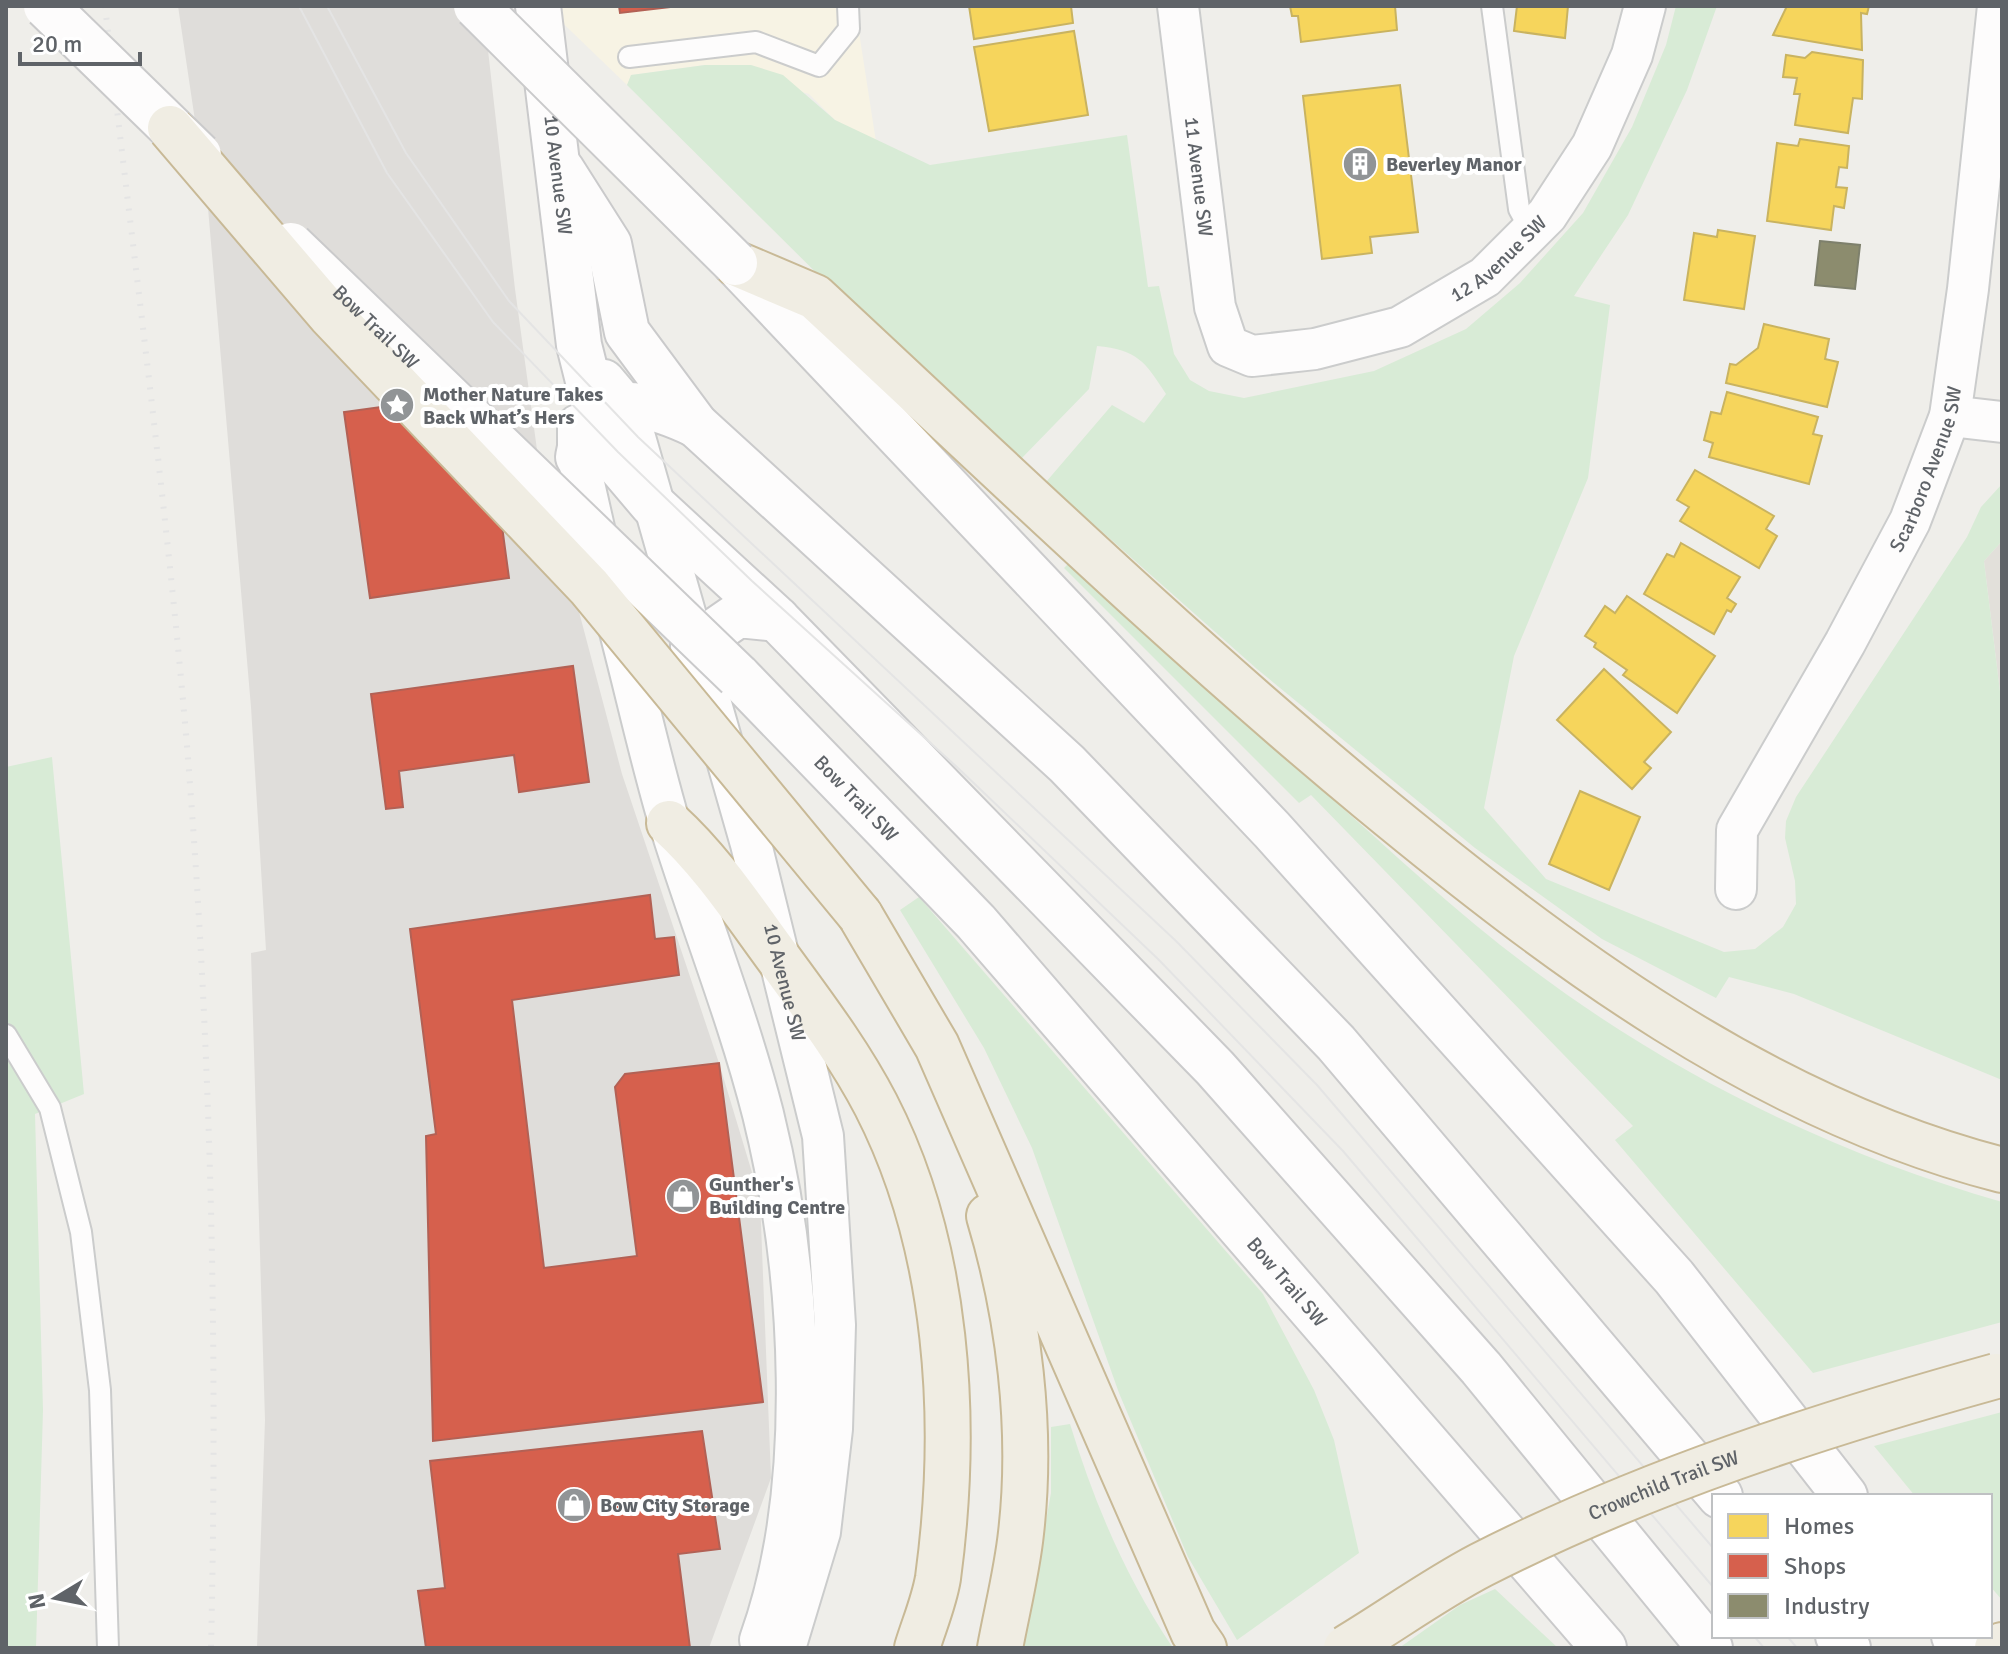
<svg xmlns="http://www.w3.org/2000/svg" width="2008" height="1654" font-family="Signika,sans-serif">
<rect width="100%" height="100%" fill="#efeeea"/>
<path fill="#f7f3e4" d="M545 6H855L876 142 835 120 809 94 705 65 632 75 627 85Z"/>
<path fill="#dfddda" d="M178 6H483L515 289 538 457 622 774 719 1063 760 1199 771 1478 709 1648H257L265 1420 251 953 266 950 251 707 208 208Z"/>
<path fill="#e2e0da" d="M2002 541V708L1984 561Z"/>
<path fill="#d8ebd6" d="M1676 6H1717L1687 90 1628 215 1574 296 1610 305 1588 478 1514 656 1484 808 1546 879 1724 952 1755 949 1783 927 1796 904 1795 881 1785 838 1786 821 1796 797 1967 537 1981 507 2002 484V541L1984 561 2002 708V1080L1794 994 1729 977 1716 998 1602 939 1475 848 1257 669 1046 482 1112 405 1144 423 1166 394C1145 361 1137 350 1097 346L1089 389 1020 460 887 343 627 85 631 75 705 65H751L783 75 835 120 930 165 1127 135 1148 287 1159 286 1174 354 1190 380 1209 391 1244 398 1374 371 1466 329 1520 283 1583 213 1632 127 1666 45Z
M1068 564C1155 640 1241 716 1326 793 1394 854 1460 916 1533 970 1673 1075 1834 1154 2002 1202V1322L1813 1373 1615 1140 1633 1126 1311 795 1299 803 1064 568Z
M52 757 84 1094 35 1114 43 1410 36 1648H6V767Z
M919 897 1263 1294 1314 1390 1334 1440 1359 1553 1237 1640 1188 1557 1119 1393 1032 1148 984 1048 900 910Z
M2002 1412V1600L1990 1586V1496H1915L1874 1446Z
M1070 1424C1095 1505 1126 1578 1173 1648H1023L1051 1493V1427Z
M1495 1589 1558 1648H1399L1460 1605Z"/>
<path fill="#f6d55c" stroke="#c9b360" stroke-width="2" d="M969 6H1071L1073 23 974 39Z
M1290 6H1395L1397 30 1301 42 1298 16H1292Z
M1517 6H1568L1565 38 1514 31Z
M1787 6H1869L1867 14 1861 13 1862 50 1773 35Z
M1074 31 1088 115 989 131 974 47Z
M1812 52 1863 60 1862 99 1853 98 1848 133 1795 125 1800 94H1794L1797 78 1783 77 1786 55 1805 58Z
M1400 85 1418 232 1370 237 1372 253 1322 259 1303 96Z
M1800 139 1849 146 1847 168 1839 167 1836 187 1847 188 1844 208 1834 206 1831 230 1767 221 1777 143 1798 146Z
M1718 230 1755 236 1744 309 1684 300 1694 233 1717 237Z
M1764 324 1829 339 1825 359 1838 362 1827 407 1726 383 1730 364 1736 365 1758 348Z
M1727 392 1818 417 1813 434 1822 436 1809 484 1709 457 1713 443 1704 440 1711 412 1721 414Z
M1695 470 1774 516 1766 529 1777 536 1759 568 1680 521 1689 507 1677 500Z
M1681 543 1740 577 1727 598 1736 604 1731 612 1727 610 1714 634 1644 594 1667 554 1674 557Z
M1627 596 1715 656 1677 713 1623 675 1627 670 1594 647 1596 643 1585 636 1605 606 1615 613Z
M1604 669 1671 732 1644 762 1651 768 1632 789 1557 720Z
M1580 791 1640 817 1609 890 1549 864Z"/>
<path fill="#d6604d" stroke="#b26155" stroke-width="2" d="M619 6H679L620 13Z
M484 393 509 578 370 598 344 412Z
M573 666 589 782 519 792 514 755 399 771 403 807 386 809 371 694Z
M650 895 655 939 674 937 679 975 512 1000 544 1268 637 1256 615 1087 625 1074 719 1063 763 1402 433 1441 426 1136 436 1134 410 929Z
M702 1431 720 1549 678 1554 690 1648H426L418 1591 445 1588 430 1461Z"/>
<path fill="#8c8c6e" stroke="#7e806c" stroke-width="2" d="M1820 241 1860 245 1855 289 1815 285Z"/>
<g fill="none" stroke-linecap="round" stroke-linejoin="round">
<g stroke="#cbcccc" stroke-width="24">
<path id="service" d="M1492 6 1519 209 1532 233
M629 57 756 42 819 66 849 29 848 6
M6 1035 50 1108 81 1232 100 1390 108 1648"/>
</g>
<g stroke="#cbcccc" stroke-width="44">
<g id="minor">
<path id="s1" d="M1178 6 1215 307 1228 346 1252 356 1315 349 1400 327 1485 277 1547 215 1592 146 1632 55 1645 6"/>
<path id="s2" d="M604 380 626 406 751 844 823 1136 835 1325 832 1429 820 1532 785 1648"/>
<path d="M1950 416 2002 422"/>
<path d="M578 425V457L599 550"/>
<path d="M617 620C635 688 650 758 670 825 700 922 738 1016 763 1114 802 1271 815 1486 760 1640"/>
<path id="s3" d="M1736 889 1737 830 1845 643 1910 521 1950 416 1968 289 1998 6"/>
</g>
</g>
<g stroke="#cacacb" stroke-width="48">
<g id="secondary">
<path id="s4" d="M538 6 579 345 597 417 613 458 652 504 777 619 1215 1068 1481 1368 1710 1648"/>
<path d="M562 170 609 244 627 332 696 425 1067 764 1336 1043 1720 1496"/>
<path d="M735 263 1272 830 1674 1277 1845 1496"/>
<path d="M578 457C580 448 582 434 587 427 613 388 664 410 696 425"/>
<path d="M693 646 738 615 777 619"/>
<path id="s5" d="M738 676 976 922 1604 1648"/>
<path d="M1838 1636 1848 1648"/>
<path d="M1954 1636 1963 1648"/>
</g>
</g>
<g stroke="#c8b996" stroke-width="48">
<path id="motorway" d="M735 263 815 297C998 467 1177 640 1369 799 1558 955 1761 1108 2002 1170
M669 823C712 862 745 913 779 959 814 1007 849 1053 876 1105 949 1247 959 1422 938 1578 934 1602 924 1625 917 1648
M860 915 937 1046 1193 1632 1204 1648
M989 1216C1019 1316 1033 1429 1021 1533 1017 1571 1007 1610 1000 1648
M1997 1648 2002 1645"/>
</g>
<use href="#service" stroke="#fdfcfc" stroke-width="20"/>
<use href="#minor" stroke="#fdfcfc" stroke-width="40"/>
<use href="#secondary" stroke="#fdfcfc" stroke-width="44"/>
<use href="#motorway" stroke="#f0ede3" stroke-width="44"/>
<path stroke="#e4e4e4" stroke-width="2" d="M299 6 387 173 493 322 618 452 752 581 958 768 1159 960 1343 1151 1714 1588
M327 6 406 153 509 301 638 437 1176 941 1317 1085 1714 1549
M1754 1636 1764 1648
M1787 1636 1797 1648"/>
<path stroke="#e4e4e4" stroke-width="6" stroke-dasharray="2 10" stroke-linecap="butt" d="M105 6C133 253 166 499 187 746 211 1045 218 1348 211 1648"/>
<g stroke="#cacacb" stroke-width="48" stroke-linecap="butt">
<g id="secondary-bridge">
<path d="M46 6 199 155"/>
<path d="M476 6 735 263"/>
<path id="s6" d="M291 245 738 676"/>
</g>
</g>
<g stroke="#c8b996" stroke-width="48" stroke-linecap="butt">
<g id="motorway-bridge">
<path d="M170 128 330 315 589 587 860 915"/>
<path id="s7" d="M1346 1648C1391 1621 1435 1589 1481 1565 1644 1482 1820 1425 1996 1376"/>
</g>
</g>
<use href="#secondary-bridge" stroke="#fdfcfc" stroke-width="44"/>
<use href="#motorway-bridge" stroke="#f0ede3" stroke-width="44"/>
</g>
<defs>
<g id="building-disc" transform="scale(1.8)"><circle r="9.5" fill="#919496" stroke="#fff"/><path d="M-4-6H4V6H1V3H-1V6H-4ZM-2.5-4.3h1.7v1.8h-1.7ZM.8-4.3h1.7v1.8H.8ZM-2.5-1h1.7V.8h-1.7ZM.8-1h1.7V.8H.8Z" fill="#fff"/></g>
<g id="sight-disc" transform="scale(1.8)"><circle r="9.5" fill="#919496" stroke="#fff"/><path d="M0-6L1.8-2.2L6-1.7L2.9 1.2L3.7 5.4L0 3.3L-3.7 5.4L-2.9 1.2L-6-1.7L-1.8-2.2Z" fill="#fff"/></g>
<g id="shop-disc" transform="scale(1.8)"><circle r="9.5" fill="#919496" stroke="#fff"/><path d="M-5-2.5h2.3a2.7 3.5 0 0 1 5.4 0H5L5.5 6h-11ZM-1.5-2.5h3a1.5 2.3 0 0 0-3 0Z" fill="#fff"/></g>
</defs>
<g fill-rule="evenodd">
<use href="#building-disc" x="1360" y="164"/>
<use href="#sight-disc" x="397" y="405"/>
<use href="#shop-disc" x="683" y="1196"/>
<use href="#shop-disc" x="574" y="1505"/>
</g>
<g text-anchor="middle" stroke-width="8" stroke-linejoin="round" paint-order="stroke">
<g font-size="20" font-weight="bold" fill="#5f6368" stroke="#fff" text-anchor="start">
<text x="1386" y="171">Beverley Manor</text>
<text x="423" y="401">Mother Nature Takes<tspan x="423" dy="23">Back What’s Hers</tspan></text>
<text x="709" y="1191">Gunther's<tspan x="709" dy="23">Building Centre</tspan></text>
<text x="600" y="1512">Bow City Storage</text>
</g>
<g font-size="20" fill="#5f6368" stroke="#fff">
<text dy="7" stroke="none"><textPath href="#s4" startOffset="170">10 Avenue SW</textPath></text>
<text dy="7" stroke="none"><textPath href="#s1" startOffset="172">11 Avenue SW</textPath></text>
<text dy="7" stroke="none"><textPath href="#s1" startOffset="642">12 Avenue SW</textPath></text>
<text dy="7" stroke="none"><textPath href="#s6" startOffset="118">Bow Trail SW</textPath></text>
<text dy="7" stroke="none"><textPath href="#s3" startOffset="468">Scarboro Avenue SW</textPath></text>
<text dy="7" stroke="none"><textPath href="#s5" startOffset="170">Bow Trail SW</textPath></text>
<text dy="7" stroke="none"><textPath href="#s2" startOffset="632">10 Avenue SW</textPath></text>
<text dy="7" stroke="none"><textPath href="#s5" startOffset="818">Bow Trail SW</textPath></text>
<text dy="7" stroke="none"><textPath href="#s7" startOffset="358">Crowchild Trail SW</textPath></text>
</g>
</g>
<rect width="2008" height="1654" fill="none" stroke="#5f6368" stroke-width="16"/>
<rect x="1712" y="1494" width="280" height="144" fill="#ffffff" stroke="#bfc1c3" stroke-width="2"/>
<rect x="1728" y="1514" width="40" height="24" fill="#f6d55c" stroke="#bfc1c3" stroke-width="2"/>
<text x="1784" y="1534" font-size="24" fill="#5f6368">Homes</text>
<rect x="1728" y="1554" width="40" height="24" fill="#d6604d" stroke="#bfc1c3" stroke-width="2"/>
<text x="1784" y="1574" font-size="24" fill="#5f6368">Shops</text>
<rect x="1728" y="1594" width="40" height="24" fill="#8c8c6e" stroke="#bfc1c3" stroke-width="2"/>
<text x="1784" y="1614" font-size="24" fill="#5f6368">Industry</text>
<g transform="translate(56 1598) rotate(260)" stroke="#ffffff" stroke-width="6" paint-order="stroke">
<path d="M0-6L14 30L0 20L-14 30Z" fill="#5f6368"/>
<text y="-12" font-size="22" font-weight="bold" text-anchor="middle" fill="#5f6368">N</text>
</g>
<path d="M20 52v12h120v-12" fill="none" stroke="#5f6368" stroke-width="4"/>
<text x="32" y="52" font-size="24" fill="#5f6368" stroke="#ffffff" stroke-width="6" paint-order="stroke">20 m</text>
</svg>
